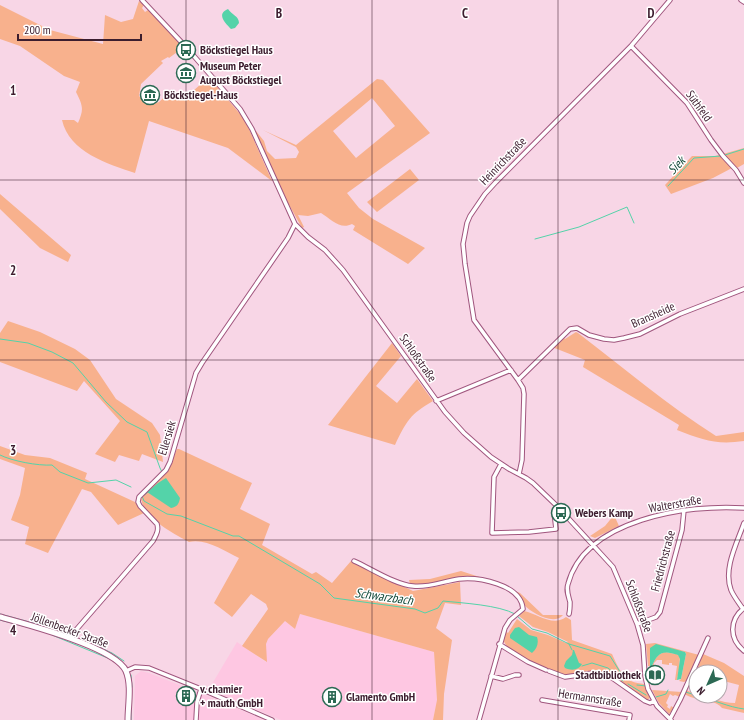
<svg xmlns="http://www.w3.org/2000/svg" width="744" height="720" font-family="'PT Sans Narrow',sans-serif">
<rect width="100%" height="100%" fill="#f8d6e6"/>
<path fill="#fec7e2" d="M300 614 434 652 437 701 433 720H281L209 689 237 642 266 662V644L268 639 285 621 295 629Z
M141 671 149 673 205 695 264 720H134L135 676Z"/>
<path fill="#f8b18d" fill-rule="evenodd" d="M139 1 144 5 142 8 145 12 148 10 184 47 169 58 168 57 161 61 163 63 141 84 139 96 150 105 159 102 171 91 185 98 209 77 245 120 272 181 228 148 149 121 135 173C108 164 69 152 62 120H74L78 123C84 109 83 106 76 92L80 82 64 76 20 46 0 39V5L50 30 103 44 105 15 121 22 133 19Z
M377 79 383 80 430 133 347 193 359 208 373 219 425 248 408 264 353 230 355 226 352 224C340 230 331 219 321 213L308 216 298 215 304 227 302 228 283 194 255 132 256 131 264 141 267 151 275 159 296 158 299 152 296 147 263 130 296 145ZM372 98 395 126 356 158 333 131Z
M744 148V164L737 168 723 154Z
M719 155 732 168 713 178 671 194 665 185 692 156H715Z
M410 169 419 180 377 212 367 202Z
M0 194 71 255 68 262 40 248 0 209Z
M8 321 40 332 75 349 90 360 116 399 152 423 160 435 163 462 142 454 139 461 119 455 115 462 95 454 120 421 84 381 77 391 0 362V333Z
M576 332 578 333C624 368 667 405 716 436L744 432V441C716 445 703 440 677 430L679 425 583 367 585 360 552 347 563 337 565 339Z
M392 343 401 356 376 386 397 403 417 379 433 401C410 414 406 422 395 445L328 425Z
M0 446 25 455 50 458 87 473 85 479 135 502 144 513 118 525 91 492 82 489 48 553 25 544 29 527 11 520 20 495 25 468 0 459Z
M177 449H179L252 483 240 509 270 524 262 545 312 574 316 572 332 583 351 561 413 591 460 582 461 605 445 603 436 628 452 640 444 694 443 720H433L437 700 434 652 300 614 295 629 285 621 268 639 266 644 267 662 242 646 268 609 266 604 251 594 232 617 214 603 239 558C224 551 206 538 189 542 173 533 142 518 141 497L151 485 167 472Z
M614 515 619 526 595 538 590 536 605 526Z
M461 571 492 581 476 577H459L421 585 410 584 409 580 430 579Z
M513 590 520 593 543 615H563C554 626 532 613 524 605 520 600 517 594 513 590Z
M524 611C538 614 553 627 566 617L571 620 572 640 612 654C616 663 622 677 631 681 635 683 640 683 644 684L650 698 647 700 643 698 608 674 595 672 566 675 536 664 512 651 507 647 502 638 505 631 508 633 517 619 531 630 548 635 566 643 568 642 548 632 533 627 519 616Z
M655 643 699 655 688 680 684 682 679 681 681 679 686 654 685 652 650 648V666H648L646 644Z
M665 652 676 654 680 656 679 670 677 680H675L677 666 672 665V663H669V665L662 664V660H657L654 663V667L652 666C655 659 657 654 665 652Z
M703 654 724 663 744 676V713L722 708C717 701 705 701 697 699 693 698 688 696 684 694L686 690 696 694V696C710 696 721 703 735 703L739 685 720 680V672H701L698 671V667Z
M652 690 682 692 680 697 675 695 673 696 670 694 666 703 668 705 667 707 670 709 671 706 674 708 669 714 659 703Z"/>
<path fill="#54d3a9" d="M228 9C232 15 239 16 239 23L235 28 231 29C225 23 216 14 228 9Z
M166 478 180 498C179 504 177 507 171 508L147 492 158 483Z
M519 627 529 635 537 637C539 643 537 649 532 653L510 638V635L515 628Z
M656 644 685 652 686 654 681 679 677 680 680 659 678 655C663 650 658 652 652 666H650V648Z
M573 650H574L579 663 582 664C579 670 572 671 565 668L564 666 566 661 572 655Z"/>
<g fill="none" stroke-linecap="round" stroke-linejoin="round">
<path stroke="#54d3a9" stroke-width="1" d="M725 155 744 149
M668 186 694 158 721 156
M535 239 579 227 627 207 634 223
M0 339 28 343 52 352 73 363 106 402 127 422 147 432 160 468 162 472
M0 455C12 461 38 466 52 465L60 472 88 483 116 480 131 487
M142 496 144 501 167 514 181 516 233 536H239L320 584 334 598 415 609 425 613 438 608 443 601C462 603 499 605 515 614
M143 496 148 492
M0 614 44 626
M517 616 532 629 547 633 569 644 610 656 624 678
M0 620 38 630
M52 635 110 659
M569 644 572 650
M99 647 112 653 124 661
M582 666 592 663 608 668 623 681
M131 675 132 687
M628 684 646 695
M637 685 646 686
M685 692 696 695
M699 696C714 700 728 707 744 709
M656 697 666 694 668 690
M131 720V705"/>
<g stroke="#a0567e" stroke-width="5.5">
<path id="street" d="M142 0 186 47 240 109 252 129 295 224 308 237 325 250 343 270 445 412 464 433 491 457 509 469 526 478 533 483 558 507 613 567 637 624 643 645 645 676 648 689 657 706 671 720
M741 0 744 2
M631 46 687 103 711 140 723 156 736 170 744 183
M518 380 570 329 577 328 589 335 604 339 614 340 624 338 640 334 680 314 744 289
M436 401 511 370
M501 464 494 477 492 533 529 532 556 529 554 512 558 507
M519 474 522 460 524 394 523 388 518 380 474 320 465 264 463 244 467 223 470 216 485 194 496 182 631 46 670 0
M354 561C370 568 396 585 413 586 428 588 444 581 459 579 478 577 521 584 523 609L510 620 505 628 479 720
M744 608C729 620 729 639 744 651
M743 609C739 603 734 597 731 590 723 569 737 543 744 523
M569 614C570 610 570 606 570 602 568 595 566 590 568 584 585 519 688 504 744 508
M637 624 656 617 660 612 682 530 684 510
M69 638 153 541C156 535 159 531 157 524L140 506 138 502 139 497 166 470 170 462 196 373 202 363 288 238 295 224
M499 644 528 662 546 670
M126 671 135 667 149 668 201 689 272 720
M549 671 565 677 593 673 608 675 645 701 650 703 654 701
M491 676 503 679 515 675H519
M542 700 630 715 629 720
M670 719 680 700 708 638
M196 720 197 702 201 689"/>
</g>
<g stroke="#a0567e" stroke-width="7">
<path id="secondary" d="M0 617C26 624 115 647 126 671 132 685 128 705 128 720"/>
</g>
<use href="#street" stroke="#fff" stroke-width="3.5"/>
<use href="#secondary" stroke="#fff" stroke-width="5"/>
</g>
<path fill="none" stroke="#3c1d2e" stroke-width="1" stroke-opacity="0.55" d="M186 0V720M372 0V720M558 0V720M0 180H744M0 360H744M0 540H744"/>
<defs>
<g id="bus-ring" transform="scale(1)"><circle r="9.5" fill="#fff" stroke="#2c6954" stroke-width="1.5"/><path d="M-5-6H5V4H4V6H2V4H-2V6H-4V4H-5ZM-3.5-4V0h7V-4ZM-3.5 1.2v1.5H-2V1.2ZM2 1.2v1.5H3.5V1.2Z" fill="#2c6954"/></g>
<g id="museum-ring" transform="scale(1)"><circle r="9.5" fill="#fff" stroke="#2c6954" stroke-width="1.5"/><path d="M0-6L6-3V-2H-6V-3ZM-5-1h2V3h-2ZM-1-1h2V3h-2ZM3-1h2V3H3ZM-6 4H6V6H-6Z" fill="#2c6954"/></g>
<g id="library-ring" transform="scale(1)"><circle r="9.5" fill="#fff" stroke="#2c6954" stroke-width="1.5"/><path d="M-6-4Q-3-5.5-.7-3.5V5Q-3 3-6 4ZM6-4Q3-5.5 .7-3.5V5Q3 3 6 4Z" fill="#2c6954"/></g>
<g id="building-ring" transform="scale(1)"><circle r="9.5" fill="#fff" stroke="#2c6954" stroke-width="1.5"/><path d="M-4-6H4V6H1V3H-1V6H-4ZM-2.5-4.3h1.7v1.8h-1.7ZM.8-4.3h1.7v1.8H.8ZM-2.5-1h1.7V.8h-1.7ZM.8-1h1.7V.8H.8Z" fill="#2c6954"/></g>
</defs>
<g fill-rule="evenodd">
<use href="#bus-ring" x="186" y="50"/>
<use href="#museum-ring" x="186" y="73"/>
<use href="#museum-ring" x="150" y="95"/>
<use href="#bus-ring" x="561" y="513"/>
<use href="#library-ring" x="655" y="675"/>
<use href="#building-ring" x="186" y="696"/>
<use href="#building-ring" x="332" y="697"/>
</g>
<g text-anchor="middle" stroke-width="3" stroke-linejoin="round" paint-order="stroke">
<g font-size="12" font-weight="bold" fill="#3c1d2e" stroke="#fff" text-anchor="start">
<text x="200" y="54">Böckstiegel Haus</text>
<text x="200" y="70">Museum Peter<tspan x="200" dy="14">August Böckstiegel</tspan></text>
<text x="164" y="99">Böckstiegel-Haus</text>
<text x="575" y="517">Webers Kamp</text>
<text x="641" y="679" text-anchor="end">Stadtbibliothek</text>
<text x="200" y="693">v. chamier<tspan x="200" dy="14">+ mauth GmbH</tspan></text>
<text x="346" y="701">Glamento GmbH</text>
</g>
<g font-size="12" fill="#3c1d2e" stroke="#fff">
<text transform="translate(699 106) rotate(54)" y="4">Süthfeld</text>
<text transform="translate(503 161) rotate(-46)" y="4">Heinrichstraße</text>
<text transform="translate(653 315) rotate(-24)" y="4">Bransheide</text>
<text transform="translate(418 358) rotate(55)" y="4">Schloßstraße</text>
<text transform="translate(167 438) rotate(-73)" y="4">Ellersiek</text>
<text transform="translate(675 504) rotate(-10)" y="4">Walterstraße</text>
<text transform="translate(663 561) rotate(-75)" y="4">Friedrichstraße</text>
<text transform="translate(639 606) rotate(69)" y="4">Schloßstraße</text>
<text transform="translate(70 630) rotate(20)" y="4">Jöllenbecker Straße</text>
<text transform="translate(590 698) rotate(9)" y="4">Hermannstraße</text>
</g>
<g font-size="13" font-style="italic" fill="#114837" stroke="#fff">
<text transform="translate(676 165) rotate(-47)" y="5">Siek</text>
<text transform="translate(384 596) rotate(8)" y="5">Schwarzbach</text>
</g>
</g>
<g font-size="13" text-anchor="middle" font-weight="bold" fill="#3c1d2e" stroke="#fff" stroke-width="3" stroke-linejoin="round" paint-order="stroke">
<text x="279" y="18">B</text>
<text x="465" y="18">C</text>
<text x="651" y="18">D</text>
<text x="13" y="95">1</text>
<text x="13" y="275">2</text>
<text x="13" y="455">3</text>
<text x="13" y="635">4</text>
</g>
<g transform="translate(708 684) rotate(225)"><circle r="19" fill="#ffffff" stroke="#b1a5ab"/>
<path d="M0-3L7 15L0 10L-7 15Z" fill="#2c6954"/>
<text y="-6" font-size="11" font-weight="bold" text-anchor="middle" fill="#3c1d2e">N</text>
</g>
<path d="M18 34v6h123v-6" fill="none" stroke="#3c1d2e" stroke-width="2"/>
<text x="24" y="34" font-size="12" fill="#3c1d2e" stroke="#ffffff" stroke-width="3" paint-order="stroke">200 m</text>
</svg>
